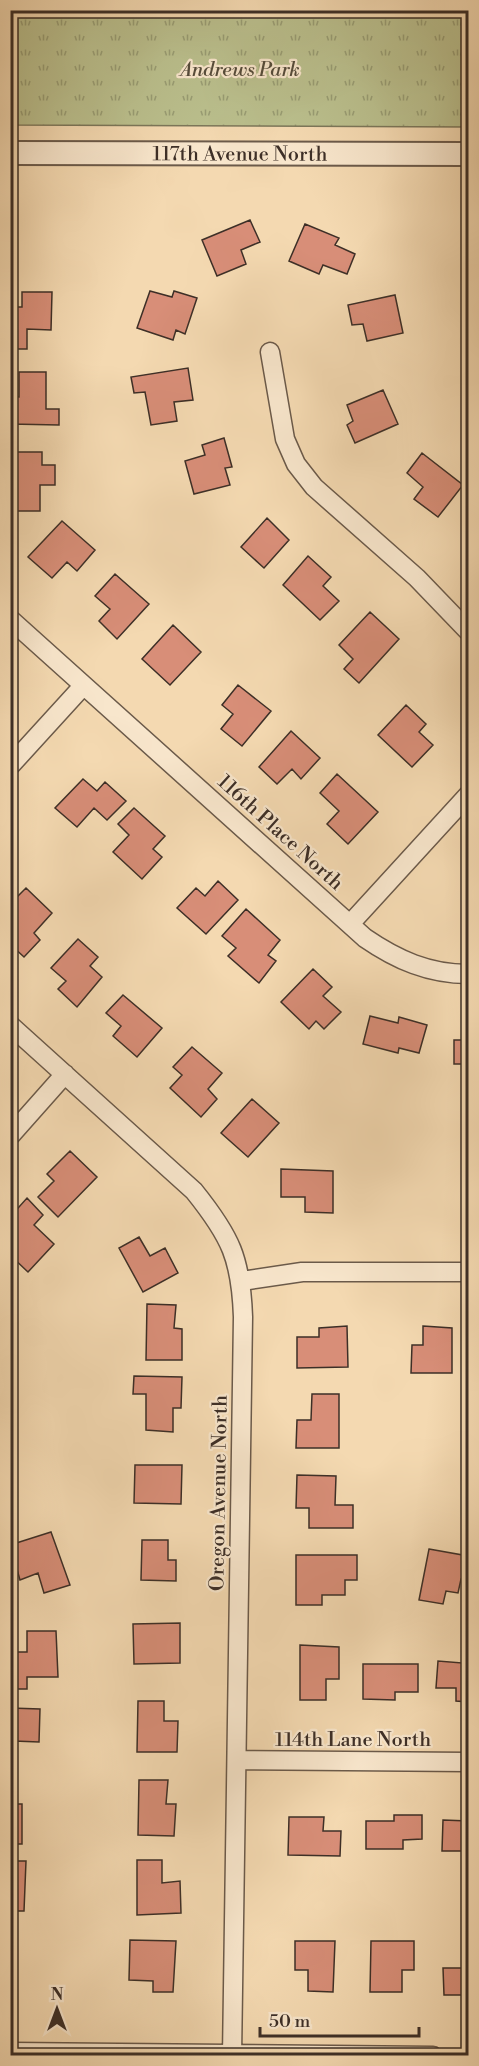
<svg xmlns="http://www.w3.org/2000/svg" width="479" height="2066" font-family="'Libre Bodoni',serif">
<defs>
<pattern id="park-tufts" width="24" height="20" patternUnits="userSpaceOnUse" patternTransform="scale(1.5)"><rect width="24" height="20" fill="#babf8d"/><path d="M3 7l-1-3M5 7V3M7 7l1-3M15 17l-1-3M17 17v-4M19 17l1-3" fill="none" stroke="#989c73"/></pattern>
</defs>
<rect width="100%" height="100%" fill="#f4d9b1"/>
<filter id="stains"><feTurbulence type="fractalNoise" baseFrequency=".00333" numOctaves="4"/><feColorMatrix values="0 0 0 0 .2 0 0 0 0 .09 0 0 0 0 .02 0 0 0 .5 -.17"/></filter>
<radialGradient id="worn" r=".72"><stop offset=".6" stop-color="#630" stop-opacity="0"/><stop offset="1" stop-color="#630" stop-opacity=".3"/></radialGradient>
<path fill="url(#park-tufts)" stroke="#7c775a" stroke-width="1.5" d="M11 10 468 11V127L11 125Z"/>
<path fill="#d88e78" stroke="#3d2f27" stroke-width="1.5" d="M250 220 260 242 241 250 246 264 217 276 202 240Z
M305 224 339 238 335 245 355 254 347 274 323 265 319 274 289 261Z
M150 291 172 297 174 291 197 298 185 334 176 330 173 340 137 328Z
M22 292H52L51 330 27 329V349H10L14 307H22Z
M395 295 403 333 367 341 363 324 352 325 348 305Z
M188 368 193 400 174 402 177 421 151 425 145 392 134 393 131 377Z
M19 372H46V409H59V425L10 424V396L19 397Z
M383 390 398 424 355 443 347 425 353 421 347 405Z
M224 438 232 467 225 468 230 485 194 494 185 461 205 455 202 445Z
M10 452H42V465H55V485H40V511H15V485H10Z
M422 453 463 485 438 517 414 499 423 487 407 473Z
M267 518 289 540 264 568 241 547Z
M62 521 95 550 77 571 67 562 52 578 28 557Z
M308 556 331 577 323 586 339 601 320 620 283 585Z
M115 574 149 604 117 639 99 621 110 609 95 596Z
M370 612 399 639 359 683 344 669 353 659 339 645Z
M173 625 201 652 170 685 142 659Z
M238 685 271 711 242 746 221 729 233 714 222 705Z
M406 705 426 724 419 732 433 745 412 767 378 735Z
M291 731 320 758 301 779 292 769 277 784 259 767Z
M337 774 378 812 348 844 327 824 339 811 320 793Z
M83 779 97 791 105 782 126 801 107 820 94 808 77 827 55 808Z
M134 808 165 836 153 849 162 857 142 879 113 852 129 835 118 824Z
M218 881 238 900 206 934 177 908 196 888 205 896Z
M26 888 52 913 34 933 40 940 24 957 10 944V904Z
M246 909 280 940 268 955 276 961 259 983 228 956 236 948 222 936Z
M78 939 98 957 90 966 102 977 77 1007 58 989 66 981 51 968Z
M313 969 332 987 323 996 341 1012 324 1029 316 1021 309 1029 281 1002Z
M123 995 162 1028 137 1057 113 1036 121 1026 106 1013Z
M370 1016 398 1023 399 1017 427 1025 419 1053 399 1048 398 1053 363 1044Z
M454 1040H468V1078L463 1079V1064H454Z
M192 1047 222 1073 208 1089 217 1099 201 1117 170 1088 182 1075 173 1067Z
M252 1099 279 1123 248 1157 221 1133Z
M70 1151 97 1177 58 1217 38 1197 54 1181 47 1174Z
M281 1169 333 1171V1213L305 1212V1197H281Z
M27 1198 43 1215 34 1225 54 1244 28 1272 10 1255V1217Z
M139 1237 150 1256 165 1248 178 1273 143 1292 119 1248Z
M147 1304 176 1305 174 1328 182 1329V1360H146Z
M347 1326 348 1367 297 1368V1337H319V1328Z
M423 1326 452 1328V1373H411L412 1345H423Z
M134 1376 182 1377 181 1408H173V1432L146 1430V1394H133Z
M312 1394H339V1448H296L297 1420H311Z
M135 1465H182L181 1504 134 1503Z
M297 1475 336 1476 335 1505H353V1528H309V1508H296Z
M51 1532 70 1585 44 1593 38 1573 20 1580 10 1545Z
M142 1540H168V1560H176V1581L141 1580Z
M429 1549 468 1556V1580L461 1579 458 1593 446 1591 443 1604 419 1600Z
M296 1555H357V1580H345V1595H322V1605H296Z
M180 1623V1663L134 1664 133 1624Z
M27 1631H56L58 1677H27V1689H10V1652H27Z
M300 1645 339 1647V1679H326V1700H300Z
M462 1651H468V1702L456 1701V1688H436L438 1661 462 1663Z
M363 1664H418V1692H395V1700L363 1699Z
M138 1701H164V1721H178L177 1752H137Z
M10 1708 40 1709 39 1742 14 1741 15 1730H10Z
M139 1780H168L166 1804H176L174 1836 138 1835Z
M10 1804H22V1844H10Z
M394 1815H422V1839L403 1840V1849H366V1821H394Z
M289 1817H324L323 1831H341L340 1856 288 1855Z
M443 1820 468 1821V1857H465V1851H442Z
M137 1860H162V1883L180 1881 181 1913 137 1915Z
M10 1861H26L24 1911H10Z
M130 1940 176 1941 173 1992H153V1981L129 1980Z
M295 1941H335L333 1992 308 1991V1970H295Z
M371 1941H414V1970H402V1992H370Z
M463 1963H468V1989H463V1995H444L443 1968H463Z"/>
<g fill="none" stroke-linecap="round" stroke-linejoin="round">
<g stroke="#6b5a4a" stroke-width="21">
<path id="minor" d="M270 352 285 439 296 464 314 487 417 578 468 631
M10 619 365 938C397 960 429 974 468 974
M10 766 83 686
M350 924 468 795
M10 1025 194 1191C231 1237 241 1259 243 1317L232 2056
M10 1136 65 1074
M242 1281 302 1272H468
M237 1760 468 1762
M10 2052 433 2056"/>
</g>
<g stroke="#6b5a4a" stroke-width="26">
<g id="tertiary">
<path id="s1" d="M10 153 468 154"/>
</g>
</g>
<use href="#minor" stroke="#f8e6cc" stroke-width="18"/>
<use href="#tertiary" stroke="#f8e6cc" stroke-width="22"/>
</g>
<g text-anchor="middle" stroke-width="4.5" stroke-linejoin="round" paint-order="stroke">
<g font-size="20" font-style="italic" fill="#564c3b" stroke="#f8e6cc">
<text x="240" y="76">Andrews Park</text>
</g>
<g font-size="20" fill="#3d2f27" stroke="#f8e6cc">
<text dy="7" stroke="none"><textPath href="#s1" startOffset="230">117th Avenue North</textPath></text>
<text transform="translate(281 832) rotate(42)" y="7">116th Place North</text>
<text transform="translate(218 1493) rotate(-89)" y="7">Oregon Avenue North</text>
<text x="353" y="1746">114th Lane North</text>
</g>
</g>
<rect width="479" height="2066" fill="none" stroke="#f4d9b1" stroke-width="36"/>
<rect x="12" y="12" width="455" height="2042" fill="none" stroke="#3d2f27" stroke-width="3"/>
<rect x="18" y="18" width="443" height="2030" fill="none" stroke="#3d2f27" stroke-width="1.5"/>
<g transform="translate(57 2009)" stroke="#f8e6cc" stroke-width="4.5" paint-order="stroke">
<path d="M0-4.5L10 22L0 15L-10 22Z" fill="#3d2f27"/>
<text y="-9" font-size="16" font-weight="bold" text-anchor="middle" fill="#3d2f27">N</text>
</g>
<path d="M260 2027v9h159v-9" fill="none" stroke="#3d2f27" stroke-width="3"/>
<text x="269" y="2027" font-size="18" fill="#3d2f27" stroke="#f8e6cc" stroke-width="4.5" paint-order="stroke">50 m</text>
<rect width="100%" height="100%" filter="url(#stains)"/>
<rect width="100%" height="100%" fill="url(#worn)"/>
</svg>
